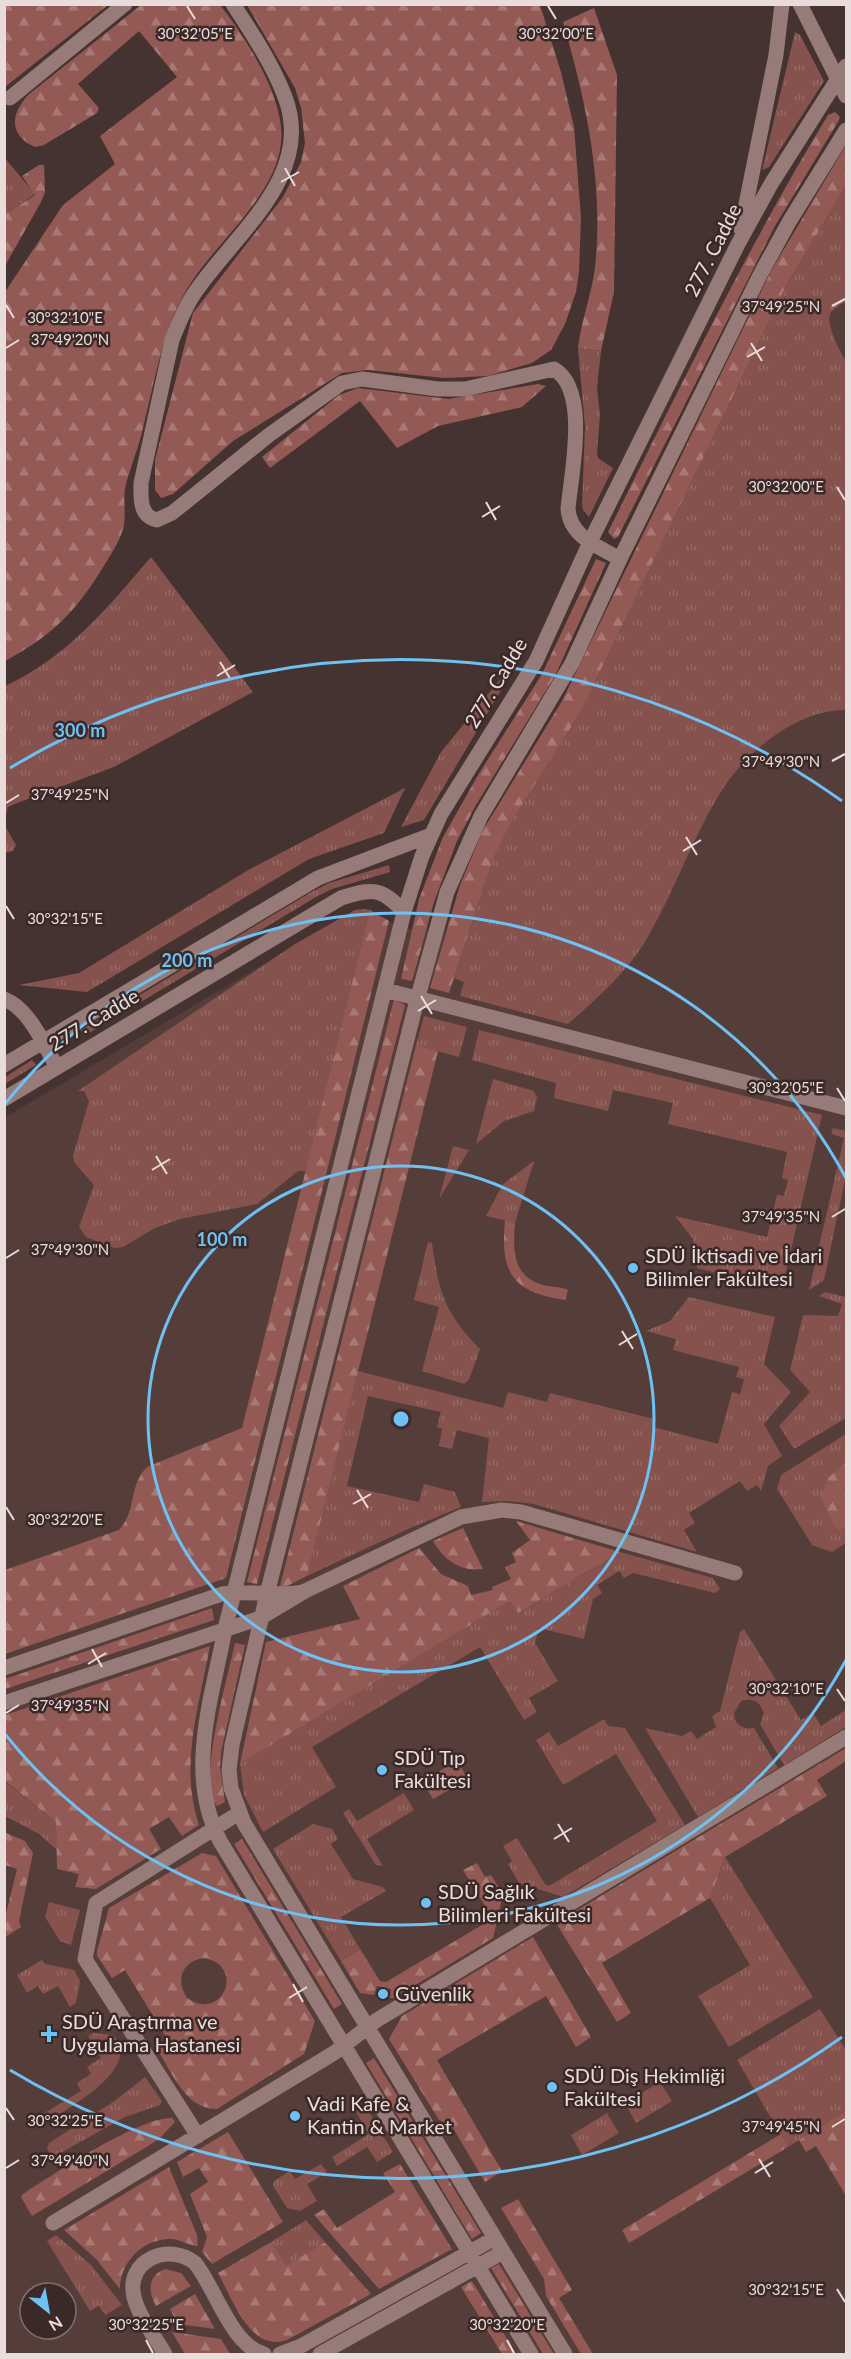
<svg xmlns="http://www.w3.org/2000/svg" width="851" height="2359" font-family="Lato,sans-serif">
<defs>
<pattern id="grass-tufts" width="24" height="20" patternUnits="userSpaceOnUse" patternTransform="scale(1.5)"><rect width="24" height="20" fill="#85524d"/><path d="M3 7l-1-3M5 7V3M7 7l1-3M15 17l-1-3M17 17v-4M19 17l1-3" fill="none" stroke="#966a66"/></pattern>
<pattern id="forest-firs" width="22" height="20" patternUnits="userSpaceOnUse" patternTransform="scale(1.5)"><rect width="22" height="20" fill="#935954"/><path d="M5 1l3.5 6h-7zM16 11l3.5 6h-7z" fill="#a77874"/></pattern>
</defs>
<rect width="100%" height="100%" fill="#453331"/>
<path fill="#553d3a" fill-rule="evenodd" d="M846 145V2354H5L4 1118 355 910H370L400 928 445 932 460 885 483 830 562 701 771 271ZM30 2293H66V2329H30Z"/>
<path fill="url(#grass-tufts)" d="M795 32 800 35 824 81 769 167 762 170Z
M4 157 35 194 5 214H4Z
M846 185V301C842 304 834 308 831 312 824 322 840 352 846 361V710C800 709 749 749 724 787 692 836 674 895 643 945 623 976 595 1000 568 1024L460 996 464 982 454 978 493 859 512 821 580 713 787 284Z
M578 348 601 351 597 387 600 415 597 453 598 458 613 468 589 517 583 510 582 504 585 427Z
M151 557 253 692 114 767 17 803 8 807 5 819V686C69 656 106 609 151 557Z
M528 645 424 820 401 827 441 752Z
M405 788 384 833 309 859 87 992 19 985 79 973 250 869Z
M4 824 16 845 13 851 5 853Z
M389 865 390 872 332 889 316 897 84 1036 81 1030 313 891 329 883Z
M363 909 370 910 306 1171H298L257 1204 180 1219 155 1228 123 1247 114 1248 86 1237 79 1227 94 1185 74 1162 73 1156 89 1101 84 1091H78L295 944 355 910Z
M424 1016 467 1027 459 1057 416 1045Z
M479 1030 822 1115 782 1289 697 1268 693 1239 675 1216 767 1237 777 1195 784 1196 788 1180 782 1178 787 1152 668 1124 673 1103 613 1090 608 1111 554 1098 556 1083 472 1060Z
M32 1060 36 1065 5 1084V1077Z
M493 1079 534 1091 537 1098 534 1111 504 1121 476 1144Z
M833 1128 846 1131V1175L824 1280 809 1290 844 1138 831 1134Z
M453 1146 469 1150 439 1199Z
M534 1161 515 1223 486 1216 503 1184Z
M428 1242 432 1243C439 1293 444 1312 480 1349L469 1380 464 1384 422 1371 439 1307 414 1300Z
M825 1292 846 1297V1418L794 1449 779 1426 810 1392 790 1370 803 1315 838 1316 842 1304 819 1296Z
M689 1297 775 1317 764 1364 791 1392 764 1424 782 1456 768 1466 761 1491 757 1485 747 1491 740 1481 689 1513 695 1523 684 1530 697 1552 534 1504 507 1501 482 1502 489 1438 457 1430 452 1449 439 1446 442 1429 437 1427 441 1412 368 1396 347 1486 419 1502 424 1484 455 1492 461 1507 408 1529 307 1576 358 1371 503 1408 508 1392 547 1402 550 1393 654 1419 653 1427 718 1444 732 1392 740 1394 744 1379 736 1377 739 1367 673 1350 676 1339 646 1331 670 1321Z
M846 1434V1543L832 1552 812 1545 777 1489 781 1475Z
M620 1552 713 1578 720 1589 715 1593 633 1573 624 1578 619 1571 597 1585 602 1593 593 1599 584 1639 539 1628 535 1643 558 1681 529 1698 537 1712 524 1720 480 1647 312 1747 336 1787 263 1832 244 1795 240 1764 510 1601 518 1613Z
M744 1629 801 1720 813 1713 821 1726 846 1710V1727L784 1765 760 1724 764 1714C761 1702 753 1697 741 1701L734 1713C734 1724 742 1730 754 1728L778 1768 698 1817 645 1728 682 1736 691 1731 697 1739 716 1727 712 1716 720 1711 740 1632Z
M604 1719 608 1726 625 1728 685 1825 563 1897 519 1883 508 1864 512 1861 503 1846 517 1838 545 1884 549 1886 657 1821 616 1754 563 1785 536 1740 549 1732 558 1746Z
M4 1781 56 1822 57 1850 39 1834 5 1816Z
M404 1793 414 1810 367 1839 383 1866 376 1865 343 1813 349 1809 357 1821Z
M313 1824 332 1829 338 1839 331 1844 353 1879 383 1887 386 1891 341 1917 360 1949 341 1961 273 1849Z
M725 1857 813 1997 729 2047 698 1996 750 1965 710 1898Z
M49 1902 80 1910 71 1945 60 1941 45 1917Z
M42 1960 45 1964 74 1970 80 1981 76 2003 70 2007 58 1986 43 1994 38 1986 27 1993 17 1975Z
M820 2009 846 2050V2111L788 2147 737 2060Z
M94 2033 113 2035C146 2069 60 2113 36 2128L31 2121 81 2091 77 2083 91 2074 87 2067 101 2058 88 2036Z
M145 2077 162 2101 160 2105 125 2117 57 2155H51L47 2149 49 2143 113 2102Z
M660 2082 672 2101 636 2123 625 2103Z
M364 2104 393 2152 377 2162 367 2147 337 2166 332 2157 369 2134 355 2110Z
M607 2113 619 2133 582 2155 571 2135Z
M321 2164 327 2172 307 2184 317 2201 300 2211 287 2208 273 2186 274 2181 290 2171 295 2179Z
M306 2220 325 2242 286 2267 271 2242Z
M56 2235 91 2265 122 2305 105 2315 99 2306 90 2311 47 2241Z"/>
<path fill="url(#forest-firs)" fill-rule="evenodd" d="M5 4H108V5L5 87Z
M141 5H220C246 38 286 99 281 143 275 201 207 248 182 298 161 339 154 384 143 428 139 447 131 465 126 484 122 499 127 515 123 529 119 543 109 557 102 569 74 614 51 636 5 661V292L63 205 115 164 100 136 177 77 139 31 78 84 99 108 97 113 44 145 35 147C9 135 10 115 28 95Z
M247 5H540L561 72 574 127 581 218 579 272 576 292 565 324 551 350 532 363 488 376 444 378 368 370 342 373 233 441 173 494 161 498 155 490V460L193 313 283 197 301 162 305 143 301 108 295 88Z
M594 8 617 75 614 292 601 351 578 348C581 320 592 294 595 267 604 184 586 101 563 22Z
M835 112 840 117 838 122 775 226 618 537 614 539 608 532C678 391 746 250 828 115Z
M846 145V185L787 284 580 713 512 821 493 859 449 993 430 988 460 885 483 830 562 701 771 271Z
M39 165H44L45 192 41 202 5 266V214L35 195 22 176Z
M538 384 546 386 522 407 438 426 397 448 360 401 270 468 262 457 339 395 358 388 449 399Z
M596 559 606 563 555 676 476 805 457 841 434 902 412 981 401 979 419 899 443 837 478 775 542 674Z
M370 910 389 921 226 1578 5 1654V1570L119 1530C137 1511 128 1486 147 1467L242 1428Z
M394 999 405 1005 257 1584 247 1582Z
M416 1045 438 1051 307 1576 279 1590Z
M505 1220 515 1223C513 1247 512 1275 540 1284 549 1287 559 1286 568 1290L565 1300C512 1292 500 1273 505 1220Z
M846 1462V1527L839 1530 834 1526 821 1497 828 1478Z
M516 1521 620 1552 518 1613 510 1601 240 1764 266 1642 360 1619 343 1586 419 1548 441 1574 468 1586 471 1595 493 1590 492 1587 511 1579 505 1567 516 1562 512 1553 530 1540Z
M463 1528 483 1569C460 1572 444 1560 433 1541Z
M212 1608 214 1620 5 1689V1679Z
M235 1643 245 1645 221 1752 220 1767 225 1802 217 1806C196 1784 229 1673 235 1643Z
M210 1646C199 1706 179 1766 199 1825L182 1836 169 1817 149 1829 161 1849 96 1889 75 1887 79 1874 57 1869 56 1822 5 1781V1715Z
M846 1748V1761L817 1780 827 1796 725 1857 710 1898 602 1963 631 2013 617 2022 556 1923Z
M457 1761 468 1779 433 1799 422 1781Z
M4 1832 25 1841 33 1853 19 1921 21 1927 7 1936 5 1935V1918L17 1869 5 1865Z
M242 1839 342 2004 334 2009 234 1844Z
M202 1853 216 1856 315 2021 304 2054 217 2109C186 2110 171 2071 157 2049L169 2042 125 1970 112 1978 97 1956V1951L109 1908ZM204 1958C246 1965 223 2023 187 1998 175 1980 182 1961 204 1958Z
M477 1863 485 1877 491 1875 503 1894 493 1938 394 1998H390L391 1989 377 1986 374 1995 360 1993 341 1961 360 1949 380 1981 386 1982 487 1922 490 1914 463 1870Z
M533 1937 591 2037 576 2047 546 1996 437 2060 502 2171 485 2182 453 2128 439 2120 389 2039 402 2016Z
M374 2058 481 2233 472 2239 366 2063Z
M846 2111V2196L816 2146 806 2152 799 2140Z
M172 2118 175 2122 158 2140 32 2216 21 2197 23 2194C52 2175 139 2117 172 2118Z
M228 2132 283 2222 212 2264 202 2252 207 2237 190 2194 208 2182 199 2168 183 2177 177 2162Z
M781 2134 788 2147 629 2243 622 2230Z
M400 2164 452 2249 379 2289 314 2215 324 2209 337 2228 395 2192 383 2173Z
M169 2167 197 2235 198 2246C193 2247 181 2240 172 2239 144 2238 120 2261 120 2289L96 2259 64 2230Z
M518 2199 572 2290 559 2298 593 2354H581L546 2296 544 2279 501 2208Z
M271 2242 286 2266 325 2242 371 2294 287 2340C250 2353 232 2298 218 2273Z
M499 2264 554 2354H543L491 2268Z
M165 2269 181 2273 191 2286 156 2306C148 2292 147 2276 165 2269Z
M472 2281 516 2354H502L461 2287Z
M195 2294 215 2329 178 2324 170 2309Z
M172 2332 221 2339 230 2354H185Z"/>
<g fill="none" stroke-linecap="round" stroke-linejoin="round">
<path stroke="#977b78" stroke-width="15" d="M233 4C252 33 273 65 285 97 315 175 235 234 196 291 185 306 179 323 172 340L141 483C141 498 139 516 157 520L172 513 269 435 342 383 362 379 438 389H465L554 369C590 390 571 474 568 509 570 537 598 546 620 559
M800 4 846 96
M10 98 125 4
M741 229 776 55 782 4
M385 990 846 1108
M4 999C30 1009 43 1044 57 1067
M4 1065 318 878 431 835
M4 1099 341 898C372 888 381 887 404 912
M4 1668 222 1594C249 1590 276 1597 302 1592
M4 1703 260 1618 305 1591 461 1517 502 1510 521 1512 735 1573
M198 2136 85 1959 96 1903 239 1813
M53 2223 334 2053 377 2020 846 1737
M165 2354C155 2337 139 2317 134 2297 125 2260 169 2242 195 2263 216 2289 231 2345 264 2354
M280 2354 301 2346 495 2238
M320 2354 503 2252
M531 2354 220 1841C185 1773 212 1699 225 1629L404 912 422 856 441 814 536 661 590 542 738 244 771 184 846 66
M565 2354 244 1823 231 1788 229 1770 232 1745 267 1594 417 1000 447 892 481 816 572 663 620 559 760 275 789 222 846 130"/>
</g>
<path fill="none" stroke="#e9dddc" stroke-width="2" d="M187 6 195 19M548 6 556 19M285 168 295 186M281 182 299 172M6 305 14 318M832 306 845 299M751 343 762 361M6 348 19 340M747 357 765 347M837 487 845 500M486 502 496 520M482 517 500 506M220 662 231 680M217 676 235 665M832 761 845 754M6 803 19 795M686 837 697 855M683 851 701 840M6 906 14 919M421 996 432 1014M418 1011 436 1000M837 1088 845 1101M156 1156 167 1174M152 1170 170 1159M832 1217 845 1209M6 1258 19 1250M622 1331 633 1349M619 1345 637 1334M357 1490 368 1508M353 1504 371 1494M6 1507 14 1520M92 1649 102 1667M88 1664 106 1653M837 1689 845 1701M6 1713 19 1705M558 1824 569 1842M554 1839 572 1828M293 1984 303 2002M289 1998 307 1987M6 2108 14 2120M832 2127 845 2119M759 2159 770 2177M6 2168 19 2160M755 2173 773 2162M837 2289 845 2302M146 2340 153 2353M507 2340 514 2353"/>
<g fill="none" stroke="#6ec2f3" stroke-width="3">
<circle cx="401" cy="1419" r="253"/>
<path d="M846 1660A506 506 0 0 1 5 1734M5 1104A506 506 0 0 1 846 1178"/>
<path d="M842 2037A759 759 0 0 1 10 2070M10 768A759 759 0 0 1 842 801"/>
</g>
<g fill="#6ec2f3" stroke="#3a2927" stroke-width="2">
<circle cx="633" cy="1268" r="6"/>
<circle cx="382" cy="1770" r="6"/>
<circle cx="426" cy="1903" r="6"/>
<circle cx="383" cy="1994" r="6"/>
<path d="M46 2025h6v6h6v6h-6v6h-6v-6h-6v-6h6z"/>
<circle cx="552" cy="2087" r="6"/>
<circle cx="295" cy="2116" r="6"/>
</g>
<g text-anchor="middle" stroke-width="5" stroke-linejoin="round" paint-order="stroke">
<g font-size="20" fill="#e9dddc" stroke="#3a2927">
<text transform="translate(713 250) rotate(-63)" y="7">277. Cadde</text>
<text transform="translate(496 683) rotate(-59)" y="7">277. Cadde</text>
<text transform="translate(94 1020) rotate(-31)" y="7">277. Cadde</text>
</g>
<g font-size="20" fill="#e9dddc" stroke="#3a2927" text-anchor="start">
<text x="645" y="1263">SDÜ İktisadi ve İdari<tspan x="645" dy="23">Bilimler Fakültesi</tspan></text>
<text x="394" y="1765">SDÜ Tıp<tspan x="394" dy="23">Fakültesi</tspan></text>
<text x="438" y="1899">SDÜ Sağlık<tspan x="438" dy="23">Bilimleri Fakültesi</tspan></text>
<text x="395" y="2001">Güvenlik</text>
<text x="62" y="2029">SDÜ Araştırma ve<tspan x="62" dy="23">Uygulama Hastanesi</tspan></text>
<text x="564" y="2083">SDÜ Diş Hekimliği<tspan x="564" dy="23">Fakültesi</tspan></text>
<text x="307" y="2111">Vadi Kafe &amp;<tspan x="307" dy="23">Kantin &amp; Market</tspan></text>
</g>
</g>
<g font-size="15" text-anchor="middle" fill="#e9dddc" stroke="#3a2927" stroke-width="5" stroke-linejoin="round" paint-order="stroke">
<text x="195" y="39">30°32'05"E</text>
<text x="556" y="39">30°32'00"E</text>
<text x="781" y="312">37°49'25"N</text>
<text x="65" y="323">30°32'10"E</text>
<text x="70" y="345">37°49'20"N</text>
<text x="786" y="492">30°32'00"E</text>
<text x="781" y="767">37°49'30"N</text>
<text x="70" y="800">37°49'25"N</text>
<text x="65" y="924">30°32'15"E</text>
<text x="786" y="1093">30°32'05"E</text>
<text x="781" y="1222">37°49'35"N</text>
<text x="70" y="1255">37°49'30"N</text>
<text x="65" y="1525">30°32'20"E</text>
<text x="786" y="1694">30°32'10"E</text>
<text x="70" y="1711">37°49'35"N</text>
<text x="65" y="2126">30°32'25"E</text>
<text x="781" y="2132">37°49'45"N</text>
<text x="70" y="2166">37°49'40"N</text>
<text x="786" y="2295">30°32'15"E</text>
<text x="146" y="2330">30°32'25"E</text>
<text x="507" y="2330">30°32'20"E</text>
</g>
<circle cx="401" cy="1419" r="9" fill="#6ec2f3" stroke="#3a2927" stroke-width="3"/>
<g font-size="18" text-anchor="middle" font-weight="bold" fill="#6ec2f3" stroke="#3a2927" stroke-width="5" stroke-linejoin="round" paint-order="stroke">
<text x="80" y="737">300 m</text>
<text x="187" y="967">200 m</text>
<text x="222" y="1246">100 m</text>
</g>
<rect width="851" height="2359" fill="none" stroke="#e9dddc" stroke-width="12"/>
<g transform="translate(48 2311) rotate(149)"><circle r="28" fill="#3a2927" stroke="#80716f" stroke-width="1.5"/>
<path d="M0-4.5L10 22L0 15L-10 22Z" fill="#6ec2f3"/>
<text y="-9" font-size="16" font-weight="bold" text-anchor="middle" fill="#e9dddc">N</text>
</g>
</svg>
